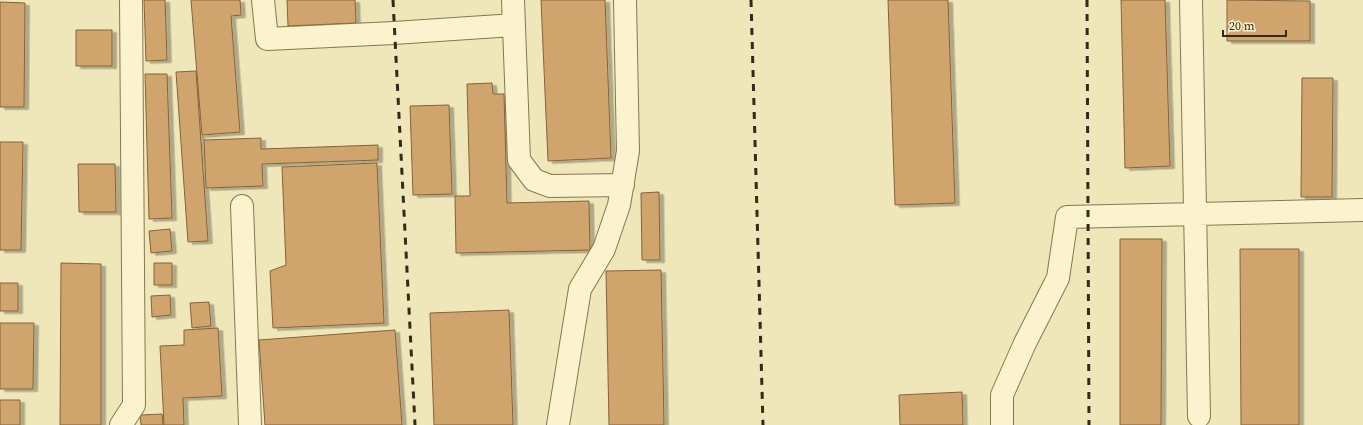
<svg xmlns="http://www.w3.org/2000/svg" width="1363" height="425" font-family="'Source Serif 4',serif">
<defs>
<filter id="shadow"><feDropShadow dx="4.5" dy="2.5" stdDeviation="0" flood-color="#0004"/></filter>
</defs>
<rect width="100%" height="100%" fill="#efe7ba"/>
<path fill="#d0a46d" stroke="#876238" filter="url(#shadow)" d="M144 0H165L167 60 146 61Z
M191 0H240L241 15 231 16 240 132 202 135Z
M287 0H355L356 23 288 26Z
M541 0H605L611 158 548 161Z
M888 0H948L955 203 895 205Z
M1121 0H1165L1170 166 1125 168Z
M1227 0 1310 1V41H1227Z
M0 2 25 3 24 107H0Z
M76 30H112V66H76Z
M196 71 208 241 188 242 176 72Z
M145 74H167L172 218 149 219Z
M1302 78H1333L1332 197H1301Z
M492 83 493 94H504L507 203 589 201 590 250 456 253 455 196H470L467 84Z
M449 105 452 194 413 195 410 106Z
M261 138V149L378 145V160L262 164 263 186 206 188 204 140Z
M0 142H23L21 250H0Z
M377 163 384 323 273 328 270 271 286 265 282 167Z
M78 164H115L116 212H79Z
M659 192 660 260H642L641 193Z
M170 229 172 251 151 253 149 231Z
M1120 239H1162L1161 425H1120Z
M1240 249H1299V425H1241Z
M61 263 101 264V425H60Z
M154 263H172V285H154Z
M661 270 664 425H609L606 271Z
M0 283H18V311H0Z
M170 295 171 315 152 317 151 296Z
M209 302 211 326 192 328 190 303Z
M509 310 513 425H434L430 313Z
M0 323H34L33 389H0Z
M218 328 222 396 183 398 184 425H164L160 346 184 345V330Z
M395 330 402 425H265L259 340Z
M962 392 963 425H900L899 395Z
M0 400H20V425H0Z
M162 414 163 425H141L140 415Z"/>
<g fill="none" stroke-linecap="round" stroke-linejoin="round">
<g stroke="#867654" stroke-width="24">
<path id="minor" d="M263 0 267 39 394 33 514 25
M513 0 519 160 534 180 550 186 623 185
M1191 0 1199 416
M242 206 250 425
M121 425 134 405 131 0
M558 425 580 289 604 249 619 205 628 151 625 0
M1002 425V395L1025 343 1058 278 1067 217 1363 210"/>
</g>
<use href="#minor" stroke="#faf3cd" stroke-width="22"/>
<path stroke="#352a1a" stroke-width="3" stroke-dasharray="7 7" stroke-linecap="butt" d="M393 0 415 425
M751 0 763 425
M1087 0 1089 425"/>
</g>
<path d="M1223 30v6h63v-6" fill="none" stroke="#352a1a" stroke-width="2"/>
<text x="1229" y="30" font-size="12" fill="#352a1a" stroke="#f7f0c9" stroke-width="3" paint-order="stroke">20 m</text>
</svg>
